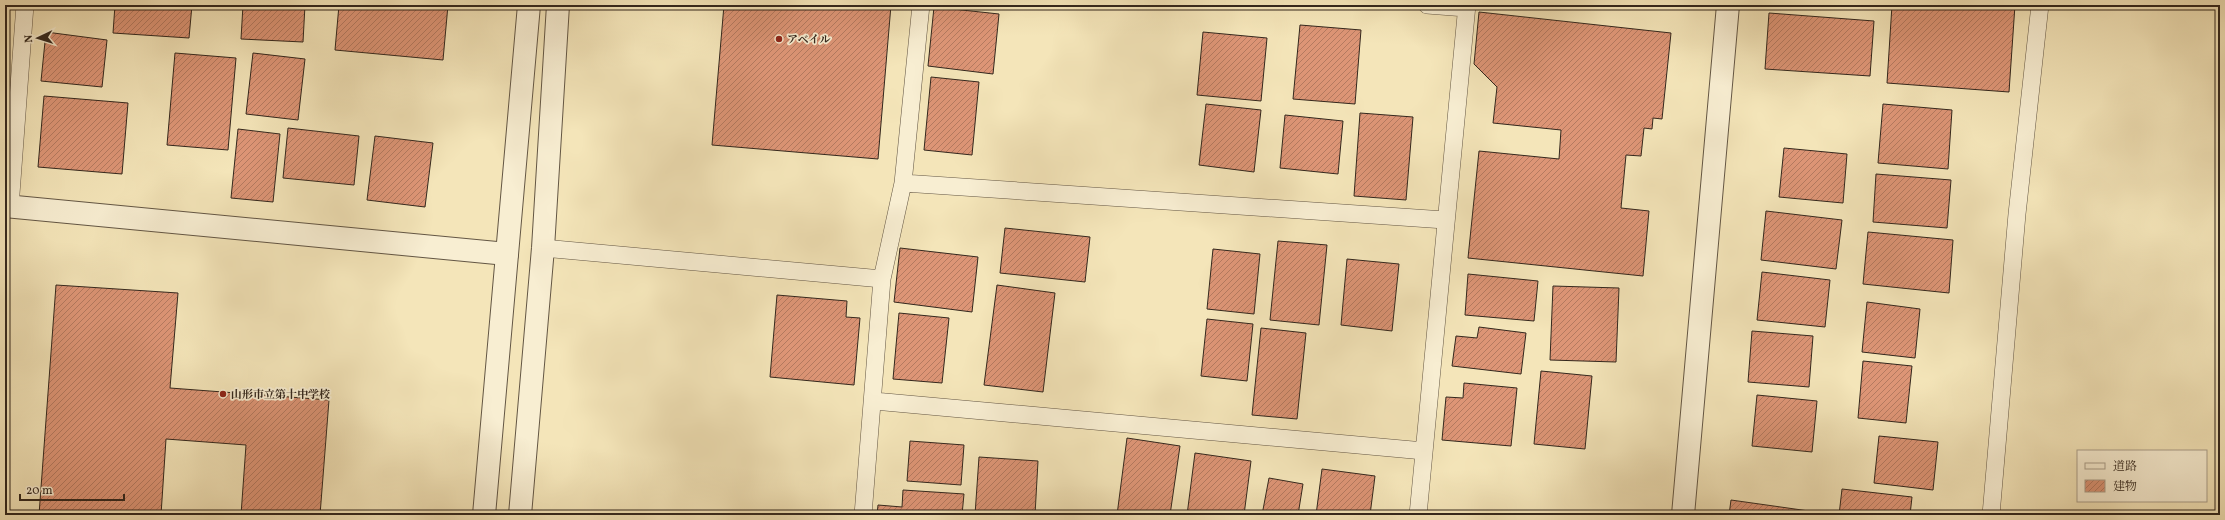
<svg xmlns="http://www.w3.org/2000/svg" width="2225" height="520" font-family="Vollkorn,'Noto Serif JP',serif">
<defs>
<pattern id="building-hatch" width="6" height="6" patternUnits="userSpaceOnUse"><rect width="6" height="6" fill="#dd9576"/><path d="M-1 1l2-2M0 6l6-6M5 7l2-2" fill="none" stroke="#b47a60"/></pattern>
</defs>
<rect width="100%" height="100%" fill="#f4e5b9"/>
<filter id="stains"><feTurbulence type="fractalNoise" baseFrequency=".005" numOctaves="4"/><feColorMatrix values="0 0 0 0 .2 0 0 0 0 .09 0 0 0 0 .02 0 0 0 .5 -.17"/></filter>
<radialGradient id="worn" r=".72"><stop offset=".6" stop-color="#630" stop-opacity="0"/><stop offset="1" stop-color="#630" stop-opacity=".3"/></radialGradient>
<path fill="url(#building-hatch)" stroke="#33271d" d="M115 5H192L189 38 113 33Z
M243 5H305L303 42 241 39Z
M339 5H448L443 60 335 50Z
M724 5H891L878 159 712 145Z
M1892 5H2015L2009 92 1887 83Z
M934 7 999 14 993 74 928 66Z
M1479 12 1671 33 1662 119 1653 118 1652 129 1644 128 1641 156 1626 155 1621 208 1649 211 1643 276 1468 258 1479 151 1559 159 1561 130 1493 123 1497 87 1474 64Z
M1769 13 1874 21 1870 76 1765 69Z
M1300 25 1361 30 1355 104 1293 99Z
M46 32 107 40 102 87 41 81Z
M1203 32 1267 38 1261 101 1197 95Z
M175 53 236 58 228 150 167 145Z
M253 53 305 59 298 120 246 114Z
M931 77 979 82 972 155 924 150Z
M44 96 128 103 122 174 38 167Z
M1206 104 1261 110 1254 172 1199 165Z
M1883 104 1952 110 1948 169 1878 163Z
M1360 113 1413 117 1406 200 1354 196Z
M1285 115 1343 121 1338 174 1280 168Z
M288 128 359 136 354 185 283 178Z
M238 129 280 134 273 202 231 198Z
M375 136 433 143 425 207 367 200Z
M1784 148 1847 154 1843 203 1779 197Z
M1876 174 1951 180 1947 228 1873 222Z
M1766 211 1842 220 1836 269 1761 260Z
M1005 228 1090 237 1085 282 1000 273Z
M1868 232 1953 240 1949 293 1863 284Z
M1278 241 1327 245 1319 325 1270 320Z
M900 248 978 257 972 312 894 302Z
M1213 249 1260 254 1254 314 1207 309Z
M1347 259 1399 264 1392 331 1341 325Z
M1762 272 1830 280 1825 327 1757 320Z
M1468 274 1538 281 1534 321 1465 315Z
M56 285 178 293 170 388 329 400 320 515H241L246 445 166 439 161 515H39Z
M997 285 1055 293 1043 392 984 385Z
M1553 286 1619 288 1616 362 1550 360Z
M777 295 847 301 846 317 860 318 854 385 770 377Z
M1867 302 1920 309 1915 358 1862 352Z
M899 313 949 318 942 383 893 379Z
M1207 319 1253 324 1247 381 1201 376Z
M1479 327 1526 333 1521 374 1452 366 1456 336 1477 338Z
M1261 328 1306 333 1297 419 1252 415Z
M1752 331 1813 336 1809 387 1748 382Z
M1863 361 1912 366 1906 423 1858 418Z
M1541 371 1592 376 1585 449 1534 444Z
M1464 383 1517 388 1511 446 1442 440 1446 397 1463 398Z
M1757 395 1817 401 1812 452 1752 446Z
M1879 436 1938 442 1933 490 1874 483Z
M1127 438 1180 446 1170 515H1117Z
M910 441 964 445 961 485 907 481Z
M1195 453 1251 461 1244 515H1187Z
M979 457 1038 461 1035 515H975Z
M1322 469 1375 476 1370 515H1316Z
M1269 478 1303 484 1298 515H1262Z
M1842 489 1912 497 1910 515H1839Z
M903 490 964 494 962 515H877L878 505 902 507Z
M1731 500 1816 512V515H1729Z"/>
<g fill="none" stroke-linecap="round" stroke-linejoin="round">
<g stroke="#635644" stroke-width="18">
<path id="service" d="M1427 5 1466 8
M903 183 1445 220
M10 207 25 5
M543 248 882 279
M874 401 1424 451
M863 515 882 279 903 183 921 5
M1418 515 1467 5
M1991 515 2017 214 2040 5"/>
</g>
<g stroke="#635644" stroke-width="24">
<path id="minor" d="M5 206 507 254"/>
</g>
<g stroke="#635644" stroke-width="24">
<path id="tertiary" d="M484 515 529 5
M520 515 543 248 558 5
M1683 515 1728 5"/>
</g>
<use href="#service" stroke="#f8eed2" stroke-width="17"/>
<use href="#minor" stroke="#f8eed2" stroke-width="22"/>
<use href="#tertiary" stroke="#f8eed2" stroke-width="22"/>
</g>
<g fill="#8f2418" stroke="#f8eed2" stroke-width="1.5">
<circle cx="779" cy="39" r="4"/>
<circle cx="223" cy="394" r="4"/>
</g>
<g text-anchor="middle" stroke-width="3.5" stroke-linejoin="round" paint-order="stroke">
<g font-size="11" font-weight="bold" fill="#33271d" stroke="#f8eed2" text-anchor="start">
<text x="787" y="43">アベイル</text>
<text x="231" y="398">山形市立第十中学校</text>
</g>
</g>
<rect width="2225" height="520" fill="none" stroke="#f4e5b9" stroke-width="20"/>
<rect x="6" y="6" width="2213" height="508" fill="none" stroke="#33271d" stroke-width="2"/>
<rect x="10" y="10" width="2205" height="500" fill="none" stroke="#33271d"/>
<rect x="2077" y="450" width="130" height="52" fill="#f8eed2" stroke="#a99e8a"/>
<rect x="2085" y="463" width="20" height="6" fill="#f8eed2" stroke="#a99e8a"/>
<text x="2113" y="470" font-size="12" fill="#33271d">道路</text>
<rect x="2085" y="480" width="20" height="12" fill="url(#building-hatch)" stroke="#a99e8a"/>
<text x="2113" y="490" font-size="12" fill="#33271d">建物</text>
<g transform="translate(38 38) rotate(266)" stroke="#f8eed2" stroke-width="3" paint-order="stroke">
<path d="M0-3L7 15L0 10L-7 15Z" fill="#33271d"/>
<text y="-6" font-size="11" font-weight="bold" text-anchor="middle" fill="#33271d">N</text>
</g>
<path d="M20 494v6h104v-6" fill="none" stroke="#33271d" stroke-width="2"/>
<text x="26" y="494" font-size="12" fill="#33271d" stroke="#f8eed2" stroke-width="3" paint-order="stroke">20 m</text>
<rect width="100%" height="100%" filter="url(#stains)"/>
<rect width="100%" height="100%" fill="url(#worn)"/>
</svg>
